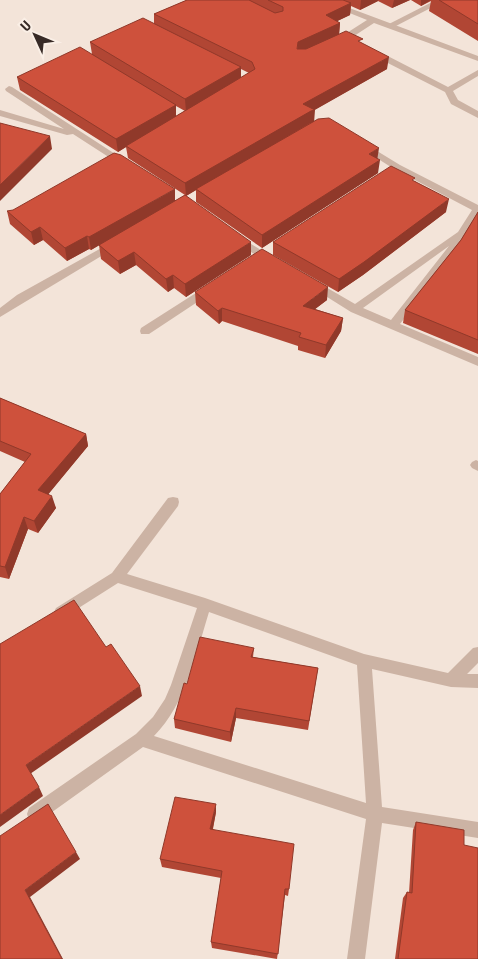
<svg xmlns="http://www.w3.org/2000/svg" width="478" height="959" font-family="'Roboto Condensed',sans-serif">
<rect width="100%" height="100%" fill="#f3e4d9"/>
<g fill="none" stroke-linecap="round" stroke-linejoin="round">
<path fill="#ccb3a4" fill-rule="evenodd" d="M436 0H446L394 27 387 25Z"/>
<path fill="#ccb3a4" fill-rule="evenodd" d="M317 0H328L478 56V61L374 23 351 38 355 40V44H349L342 40V36L367 20Z
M372 51H378L448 87 478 70V76L453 91 458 100 478 111V118L451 104 445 92 372 55Z
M9 86 12 87 129 163 124 166 121 165 73 134 67 135 0 116V110L64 129 6 91 5 89Z
M364 143 400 165 478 205V215L456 252 400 324 478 357V366L351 312 308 285 309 282H317L355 304 458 232 472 210 394 169 361 148V144ZM449 246 391 320 363 308Z
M238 236 276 259 277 261 276 263H268L234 241 233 239Z
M114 241 118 242V246L0 317V308L17 295Z
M210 284 214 285 215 288 214 291 149 334H141L140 331 141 328Z
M476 460 478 461V471L472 468 470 465 472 462Z
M173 497 178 498 179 502 178 506 127 574 205 598 364 654 448 673 473 648 478 647V663L467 674H478V688L451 687 372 669 382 807 478 822V838L382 823 365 959H347L366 819 143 747 41 820 35 822 29 820 27 814 29 808 136 734 153 717 165 699 171 685 197 608 118 583 66 616 61 618 56 616 54 612 56 608 112 573 168 498ZM209 612 357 665 366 803 154 736C186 704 196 654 209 612Z"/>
</g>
<path fill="#b14634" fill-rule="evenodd" d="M187 0H410L392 8 378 1 360 10 351 6 350 15 337 21 340 23 339 34 362 43 387 69 314 110V121L378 159V173L262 248 196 202V190L186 196 251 255 186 297 174 288 168 292 136 265 120 274 101 259 99 245 91 250 89 249 67 261 43 240 34 245 10 224 7 211 175 201 185 195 128 158 126 147 118 152 20 90 17 77 92 54 90 42 154 24V14ZM241 69 249 73 241 78ZM176 106 185 111 176 116Z
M411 0H478V41L429 11 431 1 421 6Z
M415 181 446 212 363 275 338 292 273 255V242Z
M478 212V354L403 323 405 310 461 240Z
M195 292 327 300 315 309 343 318 341 331 325 358 298 350V346L222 321 219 324 196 305Z
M0 398 86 434 88 446 48 494 56 508 38 533 28 529 9 579 0 577V494L25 462 0 451Z
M254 648 253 657 318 668 308 730 236 718 231 742 175 728 174 719 187 684Z
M216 812 213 829 289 889 288 896 285 895 277 959 212 948 211 942 221 878 162 867 160 859Z
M416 822 464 845 478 959H395L403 898 407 892 409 893 413 830Z"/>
<path fill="#90392a" d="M361 0H378V1L360 10Z
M394 0H410L392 8Z
M421 0H431L421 6Z
M351 3 350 15 325 27 326 15Z
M340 23 339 35 297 61 298 42Z
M389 57 387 69 313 111 315 110 314 123H310L186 196 185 183 303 104Z
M241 67V80L186 112 185 99Z
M176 105V118L126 146V147L118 152 116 139Z
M50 136 52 149 0 201V185Z
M379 148 377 161 369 154Z
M380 160 378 173 262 248V235Z
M175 189V202L91 250 89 237Z
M449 199 446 212 363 275 338 292 339 279Z
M40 227 43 240 34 245 31 232Z
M87 236 89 249 67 261 65 248Z
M251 242V255L186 297 185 284Z
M134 252 136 265 120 274 118 261Z
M173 275 174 288 168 292 166 279Z
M328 287 327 300 302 319 303 306Z
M222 308V321L219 324 218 311Z
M343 318 341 331 325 358 326 345Z
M86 434 88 446 42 502 38 490Z
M52 496 56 508 38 533 34 521Z
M24 517 28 529 9 579 5 567Z
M140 686 142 696 30 774 26 765Z
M236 708V718L231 742 230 732Z
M39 787 43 796 0 827V815Z
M216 804V812L211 837 210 829Z
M76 852 80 859 30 897 63 959H62L25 890Z"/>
<path fill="#ce513c" stroke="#90392a" d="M187 0H249L275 13 283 11V7L268 0H343L351 3 326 15 340 23 298 42 297 49H306L346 31 363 39 358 41 389 57 303 104 315 110 311 111 185 183 126 146 255 69 252 62 154 14Z
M439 0H478V24Z
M143 18 241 67 185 99 90 42Z
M80 47 176 105 116 139 17 77Z
M329 118 379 148 369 154 380 160 262 235 196 189 318 119Z
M0 123 50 136 0 185Z
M114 153 121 155 175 189 89 237 87 236 65 248 40 227 31 232 7 211 13 210Z
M391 166 415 178 412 180 449 199 364 262 339 279 273 242Z
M185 195 251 242 185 284 173 275 166 279 134 252 118 261 99 245Z
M478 212V340L405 310 461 240Z
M262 249 328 287 303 306 343 318 326 345 299 337 301 333 222 308 218 311 195 292Z
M0 398 86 434 38 490 52 496 34 521 24 517 5 567 0 566V494L31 454 0 441Z
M74 600 106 647 111 644 140 686 26 765 39 787 0 815V644Z
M200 637 254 648 251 657 318 668 309 721 236 708 230 732 174 719 184 683 187 684Z
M175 797 216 804 210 829 294 844 289 889H285L278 954 211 942 222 871 160 859Z
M48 804 76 852 25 890 62 959H0V836Z
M416 822 464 830V845L478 848V959H398L407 892 412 893Z"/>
<g transform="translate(35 35) rotate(314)" stroke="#faefe6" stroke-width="4" paint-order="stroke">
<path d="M0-4L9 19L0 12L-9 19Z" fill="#372a26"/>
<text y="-8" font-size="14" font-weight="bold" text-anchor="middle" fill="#372a26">U</text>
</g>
</svg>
